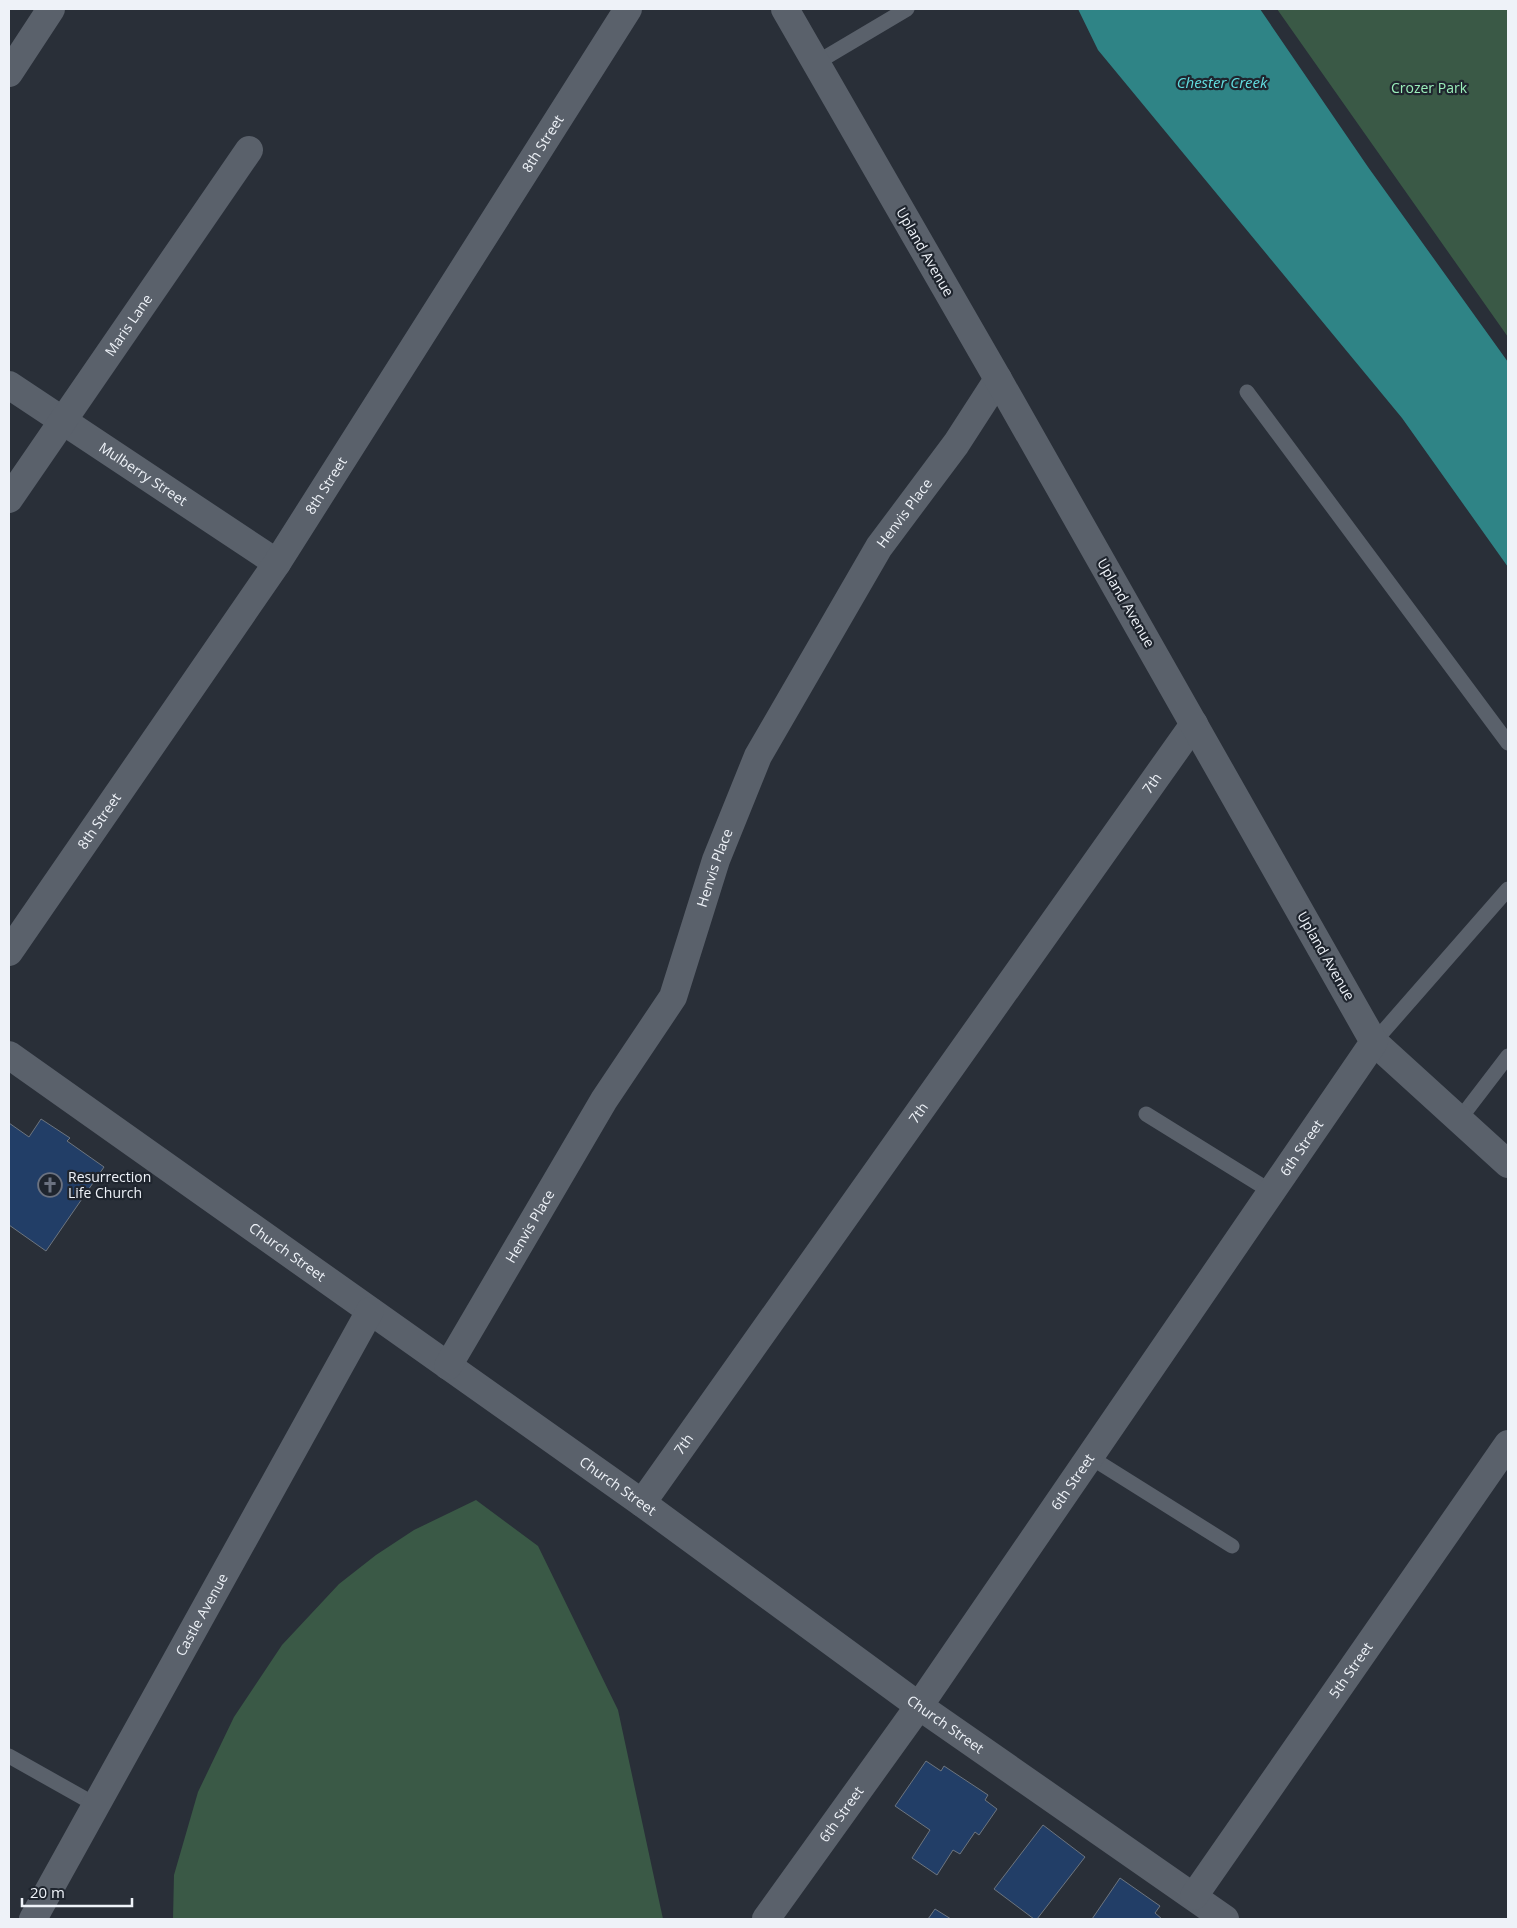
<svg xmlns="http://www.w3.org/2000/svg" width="1517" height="1928" font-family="'Open Sans',sans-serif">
<rect width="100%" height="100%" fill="#292f38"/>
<path fill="#3a5946" d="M1277 9H1508V337Z
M476 1500 538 1546 618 1710 663 1919H173L174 1875 198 1792 234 1717 282 1645 339 1584 376 1555 414 1530Z"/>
<path fill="#2f8486" d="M1078 9H1260L1368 167 1508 362V567L1402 418 1098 50Z"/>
<path fill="#223e67" stroke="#6d757f" d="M41 1119 70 1138 67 1141 104 1167 46 1251 9 1225V1123L29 1137Z
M926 1761 941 1771 944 1766 988 1795 985 1800 997 1809 979 1835 975 1832 960 1854 953 1850 937 1875 912 1858 930 1830 895 1806Z
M1043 1825 1085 1857 1037 1919H1034L994 1889Z
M1120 1878 1160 1906 1155 1913 1162 1919H1092Z
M935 1909 951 1919H928Z"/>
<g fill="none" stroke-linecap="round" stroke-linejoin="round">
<path stroke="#5a616b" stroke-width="15" d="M816 63 907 9
M1247 392 1508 743
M1374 1042 1508 889
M1146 1114 1272 1192
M1459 1120 1508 1056
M1090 1457 1232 1546
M9 1756 96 1805"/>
<g stroke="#5a616b" stroke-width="28">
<path d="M9 73 51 9"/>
<path id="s1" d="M9 385 277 563"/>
<path id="s2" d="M9 499 249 150"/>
<path d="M1374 1042 1508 1164"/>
<path id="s3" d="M9 1055 642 1503 919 1706 1225 1919"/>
<path id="s4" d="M448 1366 604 1100 673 997 716 860 758 756 879 547 956 444 998 379"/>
<path id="s5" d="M642 1503 1194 724"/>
<path id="s6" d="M1194 1896 1508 1444"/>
<path id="s7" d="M33 1919 370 1311"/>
</g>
<g stroke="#5a616b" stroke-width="28">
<path id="s8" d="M9 952 277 563 628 9"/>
<path id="s9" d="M766 1919 919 1706 1374 1042 998 379 785 9"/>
</g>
</g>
<defs>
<g id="church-ring" transform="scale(1.25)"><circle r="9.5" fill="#1f252e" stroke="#6b7280" stroke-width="1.5"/><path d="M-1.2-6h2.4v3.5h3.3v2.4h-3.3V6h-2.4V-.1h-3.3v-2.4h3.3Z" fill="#6b7280"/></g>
</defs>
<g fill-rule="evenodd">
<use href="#church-ring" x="50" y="1185"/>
</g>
<g text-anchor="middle" stroke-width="4.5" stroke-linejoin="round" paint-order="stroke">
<g font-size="14" fill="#9befbb" stroke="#1f252e">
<text x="1429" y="93">Crozer Park</text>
</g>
<g font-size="14" fill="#eef2f8" stroke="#1f252e">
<text dy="5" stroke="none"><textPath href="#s8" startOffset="969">8th Street</textPath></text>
<text transform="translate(925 252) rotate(60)" y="5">Upland Avenue</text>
<text dy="5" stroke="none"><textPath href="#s2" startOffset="211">Maris Lane</textPath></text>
<text dy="5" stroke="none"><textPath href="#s1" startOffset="161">Mulberry Street</textPath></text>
<text dy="5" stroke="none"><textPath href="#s8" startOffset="564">8th Street</textPath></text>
<text dy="5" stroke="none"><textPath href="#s4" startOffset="972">Henvis Place</textPath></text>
<text transform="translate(1126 603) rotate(60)" y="5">Upland Avenue</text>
<text dy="5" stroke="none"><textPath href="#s5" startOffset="882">7th</textPath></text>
<text dy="5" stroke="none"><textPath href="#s8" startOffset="159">8th Street</textPath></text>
<text dy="5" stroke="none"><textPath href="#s4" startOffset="568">Henvis Place</textPath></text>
<text transform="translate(1326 956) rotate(60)" y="5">Upland Avenue</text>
<text dy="5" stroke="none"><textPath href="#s5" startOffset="478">7th</textPath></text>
<text dy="5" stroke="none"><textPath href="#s9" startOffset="939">6th Street</textPath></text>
<text dy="5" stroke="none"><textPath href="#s4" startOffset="162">Henvis Place</textPath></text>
<text dy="5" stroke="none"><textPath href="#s3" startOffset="341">Church Street</textPath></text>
<text dy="5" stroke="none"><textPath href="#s5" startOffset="72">7th</textPath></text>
<text dy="5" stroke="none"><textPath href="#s9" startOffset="534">6th Street</textPath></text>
<text dy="5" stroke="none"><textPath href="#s3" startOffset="746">Church Street</textPath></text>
<text dy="5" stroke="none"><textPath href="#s7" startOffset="348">Castle Avenue</textPath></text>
<text dy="5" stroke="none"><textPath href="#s6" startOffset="275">5th Street</textPath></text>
<text dy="5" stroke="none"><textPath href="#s3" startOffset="1151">Church Street</textPath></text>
<text dy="5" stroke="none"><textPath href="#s9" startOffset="129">6th Street</textPath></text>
</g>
<g font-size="14" fill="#eef2f8" stroke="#1f252e" text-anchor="start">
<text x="68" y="1182">Resurrection<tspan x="68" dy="16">Life Church</tspan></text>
</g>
<g font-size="15" font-style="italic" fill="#62dde0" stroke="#1f252e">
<text x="1222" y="88">Chester Creek</text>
</g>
</g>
<rect width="1517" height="1928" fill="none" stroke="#eef2f8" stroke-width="20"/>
<path d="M22 1898v8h110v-8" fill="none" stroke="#eef2f8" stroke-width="2.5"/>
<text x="30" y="1898" font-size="15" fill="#eef2f8" stroke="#1f252e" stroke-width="4" paint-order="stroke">20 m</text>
</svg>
